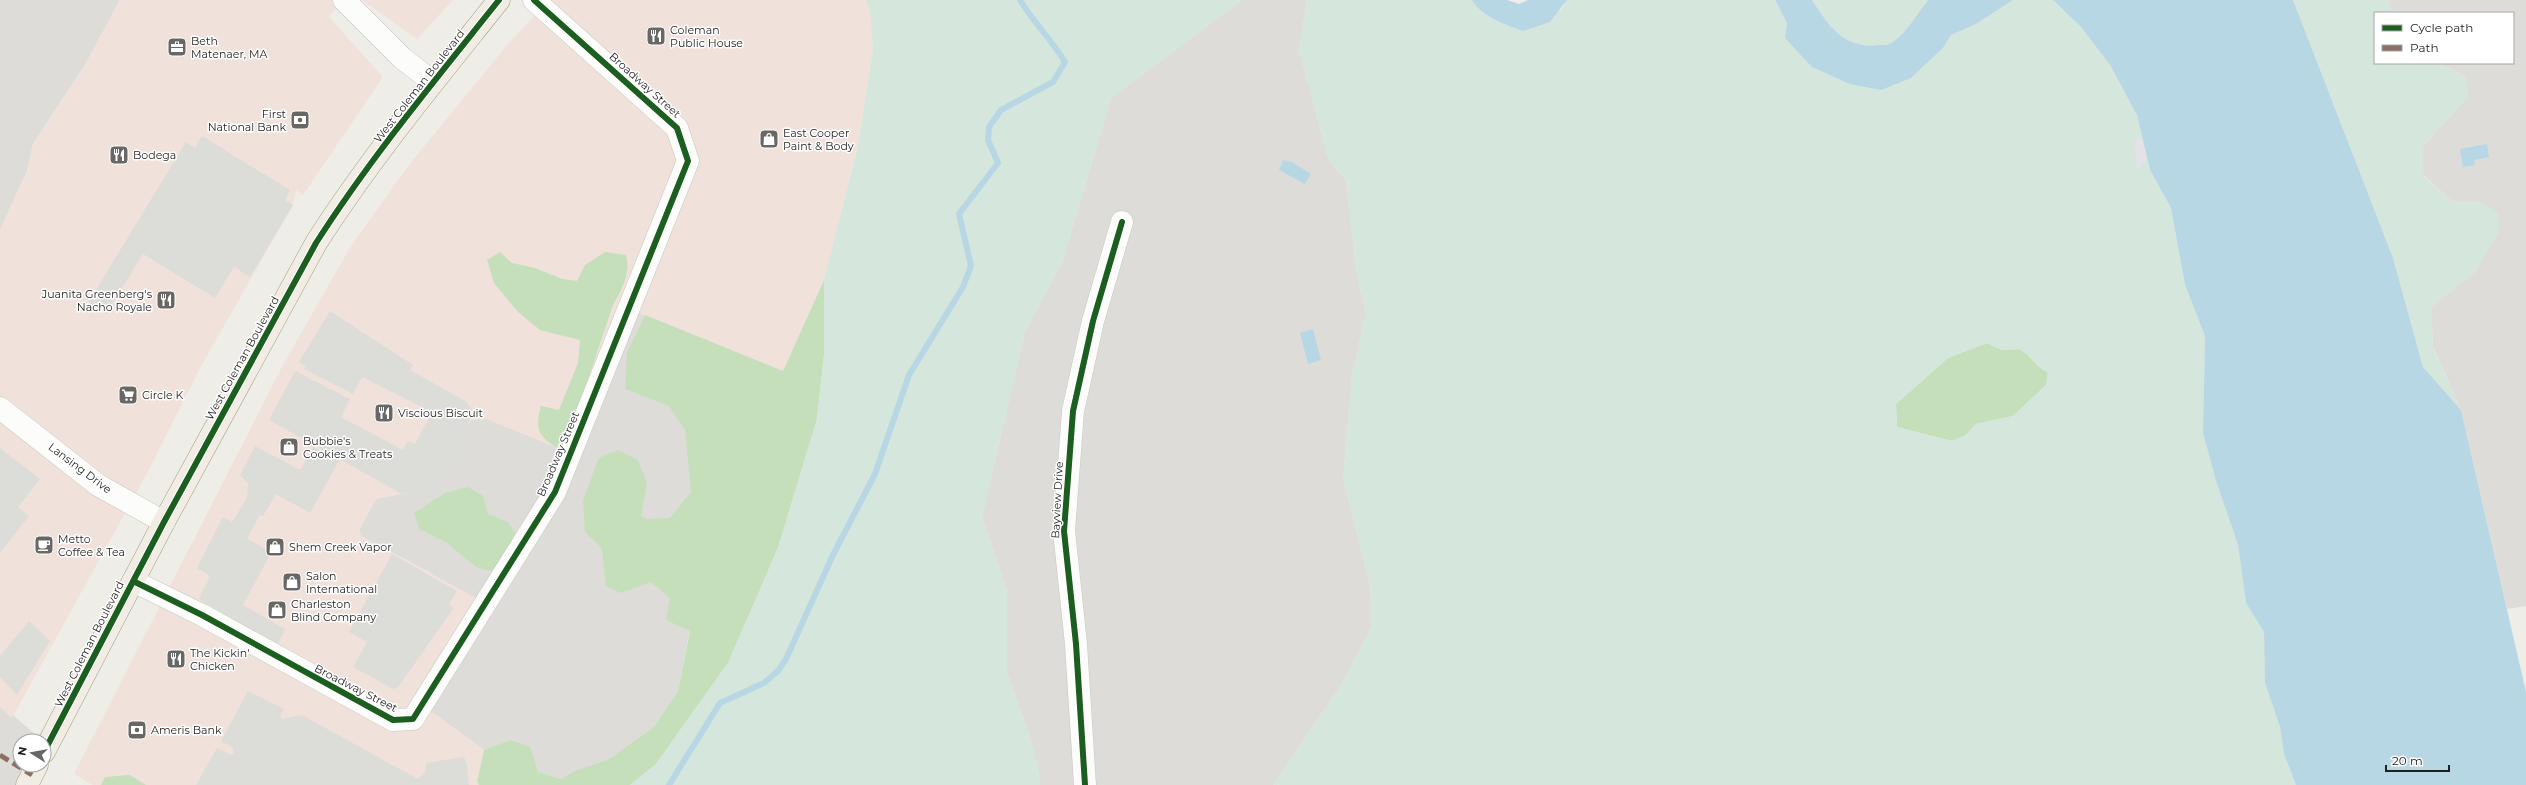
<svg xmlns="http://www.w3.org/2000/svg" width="2526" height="785" font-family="Montserrat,sans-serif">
<rect width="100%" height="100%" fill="#eeede7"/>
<path fill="#dddcd9" d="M0 0H120L86 63 33 144 27 171 0 230Z
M1242 0H1307L1299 50 1329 161 1346 180 1357 276 1366 312 1352 376 1343 479 1370 585 1372 626 1340 687 1273 785H1040V778L1030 737 1007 673V592L982 517 1025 331 1062 263 1111 98Z
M2388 0H2526V606L2507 609 2461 410 2433 346 2431 307 2475 272 2481 201H2452L2423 175V146L2468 97 2466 76 2438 63H2513V13H2392Z
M638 313 783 371 692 619 678 691 654 727 607 760 574 771 561 779 538 772 510 740 484 750 428 709 431 573 361 536 359 530 376 499 450 468 464 431 471 420 487 419 556 447Z
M0 704 43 741H20V765H37L27 785H0Z"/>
<path fill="#f1e1db" d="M120 0H343L329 17 383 77 303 195 296 190 293 205 201 366 146 475 12 718 0 707V230L27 171 33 144 86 63Z
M362 0H453L417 39Z
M549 0H865L870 12 873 49 858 146 824 280 783 371 638 313 577 455 487 419 471 420 464 431 450 468 425 490 376 499 359 530 361 536 493 607 428 709 484 750 477 782 479 785H93L74 774 283 365 351 246 408 166 508 44Z"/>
<path fill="#c4dfba" d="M500 252 512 263 535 268 562 279 577 281 585 265 605 252 626 255C631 273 622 289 613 305L567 442 556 447C537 436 535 427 541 406L559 410 578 363 580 340 540 330 518 312 494 283 487 260Z
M824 280V355L817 419 778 548 728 663 656 764 630 785H479L477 782 484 750 510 740 530 747 538 772 561 779 574 771 607 760 654 727 678 691 690 631 666 620 670 598 651 582 621 593 606 586 602 548 585 532 583 500 599 458 618 450 638 460 647 483 641 516 647 519 670 518 691 492 685 430 669 406 625 389 627 353 645 315 783 371Z
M1987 343 2002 350 2019 349 2027 354 2038 366 2048 373 2046 385 2013 416 1976 424 1966 435 1952 441 1897 427 1896 404 1948 358Z
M468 487 483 496 488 514 508 522 518 538 503 559 490 571 476 567 447 543 419 529 414 513 445 493Z
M130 775 146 785H101L105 777Z"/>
<path fill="#d5e6dd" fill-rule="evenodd" d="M865 0H1242L1111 98 1062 263 1025 331 982 517 1007 592V673L1030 737 1040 778V785H630L656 764 728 663 778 548 817 419 824 355V280L858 146 873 49 870 12Z
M1307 0H1472C1483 18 1504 24 1523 31L1561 10 1567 0H1775L1787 23 1785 38 1911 78 1943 48 1951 35 1976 24 2013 0H2053L2081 27 2110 65 2137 115 2150 170 2171 208 2185 285 2205 336 2203 433 2216 481 2238 545 2246 603 2264 632 2265 683 2280 727 2284 754 2296 785H1273L1340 687 1372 626 1370 585 1343 479 1352 376 1366 312 1357 276 1346 180 1329 161 1299 50ZM1987 343 2002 350 2019 349 2027 354 2038 366 2048 373 2046 385 2013 416 1976 424 1966 435 1952 441 1897 427 1896 404 1948 358Z
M1812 0H1928C1917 14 1907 32 1893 42 1889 45 1882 45 1878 45 1844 49 1829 26 1812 0Z
M2293 0H2388L2392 13H2375V63H2438L2466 76 2468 97 2423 146V176L2452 201H2481L2498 213 2499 232 2475 272 2431 307 2433 347 2461 410 2423 367 2393 258Z"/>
<path fill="#dcdcd9" d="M202 136 290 190 285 200 293 205 250 277 234 267 215 298 143 254 106 314 88 303 186 142 195 148Z
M330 311 413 365 410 370 467 402 473 412 450 468 425 490 402 494 269 420 295 371 350 399 341 417 403 450 408 441 415 444 430 416 422 412 424 408 362 377 353 394 304 369 306 366 299 362Z
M255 446 298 469H301L313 447 339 461 310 513 276 494 263 516 260 515 247 538 271 553 243 605 285 629 277 646 199 599 210 576 197 568 223 517 232 522 247 498 248 483 240 475Z
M0 448 40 479 18 507 29 516 0 553Z
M392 554 457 591 449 604 454 608 398 687 393 689 353 667 367 642 349 632Z
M29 621 50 641 17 695 0 677V656Z
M248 691 284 709 280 716 282 719 302 715 418 779 425 773 426 763 464 757 467 765 469 785H196L217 748 231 755 234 753 232 747 221 741Z"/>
<path fill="#e3e2e7" d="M2153 125 2150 157 2137 169 2134 142Z"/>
<path fill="#b8d7e4" d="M1472 0H1507L1519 4 1528 0H1567L1550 22 1523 31C1504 24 1483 18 1472 0Z
M1775 0H1812C1829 26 1844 49 1878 45 1882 45 1889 45 1893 42 1907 32 1917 14 1928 0H2013L1976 24 1951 35 1943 48 1911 78 1881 90 1850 84 1812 67 1785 38 1787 23Z
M2053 0H2293L2393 258 2423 367 2461 410 2526 692V785H2296L2284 754 2280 727 2265 683 2264 632 2246 603 2238 545 2216 481 2203 433 2205 336 2185 285 2171 208 2150 170 2137 115 2110 65 2081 27Z
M2487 144 2489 157 2474 160 2475 165 2463 167 2460 149Z
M1283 160 1292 162 1311 174 1305 184 1279 170Z
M1313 329 1321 360 1308 364 1300 333Z"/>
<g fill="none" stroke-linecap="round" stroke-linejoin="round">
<path stroke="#b8d7e4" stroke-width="6" d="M669 785 720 703 764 683 778 671 786 659 833 555 875 474 909 375 963 287 971 266 959 214 998 163 988 140 989 127 1001 110 1053 82 1065 62C1051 39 1034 23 1020 0"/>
<g stroke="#c6c6c3" stroke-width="23">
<path id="minor" d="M344 0 402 58 433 82
M0 408 98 485 164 522
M133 581 202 615 393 720 413 719 555 492 688 161 677 128 534 0
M1085 785 1076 644 1064 531 1073 411 1093 321 1122 222"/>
</g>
<g stroke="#a49d83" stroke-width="23">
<path id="major" d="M44 752 164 522 316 243C371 157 436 79 499 0
M27 785 37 765"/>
</g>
<use href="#minor" stroke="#fcfcfb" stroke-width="22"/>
<use href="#major" stroke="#f1ede4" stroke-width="22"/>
<path stroke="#8d6e63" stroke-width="5" stroke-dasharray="10 5" stroke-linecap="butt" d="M0 755 32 775"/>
<g stroke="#fff" stroke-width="8">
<path id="cycleway" d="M133 581 202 615 393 720 413 719 555 492 688 161 677 128 534 0
M44 752 164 522 316 243C371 157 436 79 499 0
M1085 785 1076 644 1064 531 1073 411 1093 321 1122 222"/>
</g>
<use href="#cycleway" stroke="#1b5e20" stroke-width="6"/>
</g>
<defs>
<g id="restaurant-square" transform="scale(1)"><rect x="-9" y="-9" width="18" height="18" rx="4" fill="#676765" stroke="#fff"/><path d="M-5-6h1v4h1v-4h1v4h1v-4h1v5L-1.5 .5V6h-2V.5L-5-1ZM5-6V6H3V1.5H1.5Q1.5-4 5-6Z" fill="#fff"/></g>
<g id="office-square" transform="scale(1)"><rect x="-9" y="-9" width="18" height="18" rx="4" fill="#676765" stroke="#fff"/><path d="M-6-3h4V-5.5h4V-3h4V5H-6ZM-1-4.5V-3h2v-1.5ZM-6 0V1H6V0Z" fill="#fff"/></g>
<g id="bank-square" transform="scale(1)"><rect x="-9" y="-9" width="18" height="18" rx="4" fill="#676765" stroke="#fff"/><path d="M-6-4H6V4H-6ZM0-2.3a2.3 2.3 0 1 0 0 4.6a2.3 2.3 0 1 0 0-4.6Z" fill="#fff"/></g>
<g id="shop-square" transform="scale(1)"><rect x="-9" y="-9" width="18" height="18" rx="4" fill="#676765" stroke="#fff"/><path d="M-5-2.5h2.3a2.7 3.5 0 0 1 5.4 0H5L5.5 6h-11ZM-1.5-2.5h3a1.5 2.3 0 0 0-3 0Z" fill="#fff"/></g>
<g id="supermarket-square" transform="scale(1)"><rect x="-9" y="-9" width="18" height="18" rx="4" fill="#676765" stroke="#fff"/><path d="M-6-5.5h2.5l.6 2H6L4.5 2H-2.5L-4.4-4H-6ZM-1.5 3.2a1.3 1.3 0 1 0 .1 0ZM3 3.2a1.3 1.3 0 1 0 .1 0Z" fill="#fff"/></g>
<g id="cafe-square" transform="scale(1)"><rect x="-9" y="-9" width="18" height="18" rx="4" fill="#676765" stroke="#fff"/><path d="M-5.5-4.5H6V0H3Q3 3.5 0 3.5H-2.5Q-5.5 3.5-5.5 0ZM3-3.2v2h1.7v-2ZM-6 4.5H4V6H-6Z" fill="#fff"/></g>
</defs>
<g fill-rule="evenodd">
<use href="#restaurant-square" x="656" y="36"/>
<use href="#office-square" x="177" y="47"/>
<use href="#bank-square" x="300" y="120"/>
<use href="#shop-square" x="769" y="139"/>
<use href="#restaurant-square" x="119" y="155"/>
<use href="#restaurant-square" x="166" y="300"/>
<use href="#supermarket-square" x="128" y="395"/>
<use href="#restaurant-square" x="384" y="413"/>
<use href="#shop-square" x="289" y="447"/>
<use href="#cafe-square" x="44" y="545"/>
<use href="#shop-square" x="275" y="547"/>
<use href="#shop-square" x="292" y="582"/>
<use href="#shop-square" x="277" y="610"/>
<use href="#restaurant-square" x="176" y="659"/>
<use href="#bank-square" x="137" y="730"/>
</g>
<g text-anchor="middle" stroke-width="3" stroke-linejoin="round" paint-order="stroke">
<g font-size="11" fill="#1f1f1f" stroke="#fff" text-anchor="start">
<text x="670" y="34">Coleman<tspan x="670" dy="13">Public House</tspan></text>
<text x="191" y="45">Beth<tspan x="191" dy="13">Matenaer, MA</tspan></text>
<text x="286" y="118" text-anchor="end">First<tspan x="286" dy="13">National Bank</tspan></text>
<text x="783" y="137">East Cooper<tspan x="783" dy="13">Paint &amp; Body</tspan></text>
<text x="133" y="159">Bodega</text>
<text x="152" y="298" text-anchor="end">Juanita Greenberg's<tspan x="152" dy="13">Nacho Royale</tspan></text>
<text x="142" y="399">Circle K</text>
<text x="398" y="417">Viscious Biscuit</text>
<text x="303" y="445">Bubbie's<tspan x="303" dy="13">Cookies &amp; Treats</tspan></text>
<text x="58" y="543">Metto<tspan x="58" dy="13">Coffee &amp; Tea</tspan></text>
<text x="289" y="551">Shem Creek Vapor</text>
<text x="306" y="580">Salon<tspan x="306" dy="13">International</tspan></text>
<text x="291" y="608">Charleston<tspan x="291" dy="13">Blind Company</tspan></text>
<text x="190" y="657">The Kickin'<tspan x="190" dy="13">Chicken</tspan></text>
<text x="151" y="734">Ameris Bank</text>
</g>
<g font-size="11" fill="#1f1f1f" stroke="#fff">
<text transform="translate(645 85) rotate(42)" y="4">Broadway Street</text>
<text transform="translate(419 86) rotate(-52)" y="4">West Coleman Boulevard</text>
<text transform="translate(242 358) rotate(-61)" y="4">West Coleman Boulevard</text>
<text transform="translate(558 454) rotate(-67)" y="4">Broadway Street</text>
<text transform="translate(80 468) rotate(37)" y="4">Lansing Drive</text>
<text transform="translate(1057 500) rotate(-87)" y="4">Bayview Drive</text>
<text transform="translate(89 644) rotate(-63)" y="4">West Coleman Boulevard</text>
<text transform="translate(356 688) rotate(27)" y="4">Broadway Street</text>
</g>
</g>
<rect x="2374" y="12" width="140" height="52" fill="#ffffff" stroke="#a5a5a5"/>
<rect x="2382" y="25" width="20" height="6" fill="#1b5e20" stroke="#a5a5a5"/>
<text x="2410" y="32" font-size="12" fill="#1f1f1f">Cycle path</text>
<rect x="2382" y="45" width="20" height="6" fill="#8d6e63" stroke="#a5a5a5"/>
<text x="2410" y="52" font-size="12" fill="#1f1f1f">Path</text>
<g transform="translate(32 753) rotate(281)"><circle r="19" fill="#ffffff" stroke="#a5a5a5"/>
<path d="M0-3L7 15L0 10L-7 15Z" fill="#676765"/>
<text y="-6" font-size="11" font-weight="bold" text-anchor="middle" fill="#1f1f1f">N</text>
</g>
<path d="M2386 765v6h63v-6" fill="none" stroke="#1f1f1f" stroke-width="2"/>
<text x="2392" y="765" font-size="12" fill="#1f1f1f" stroke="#ffffff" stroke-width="3" paint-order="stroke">20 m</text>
</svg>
